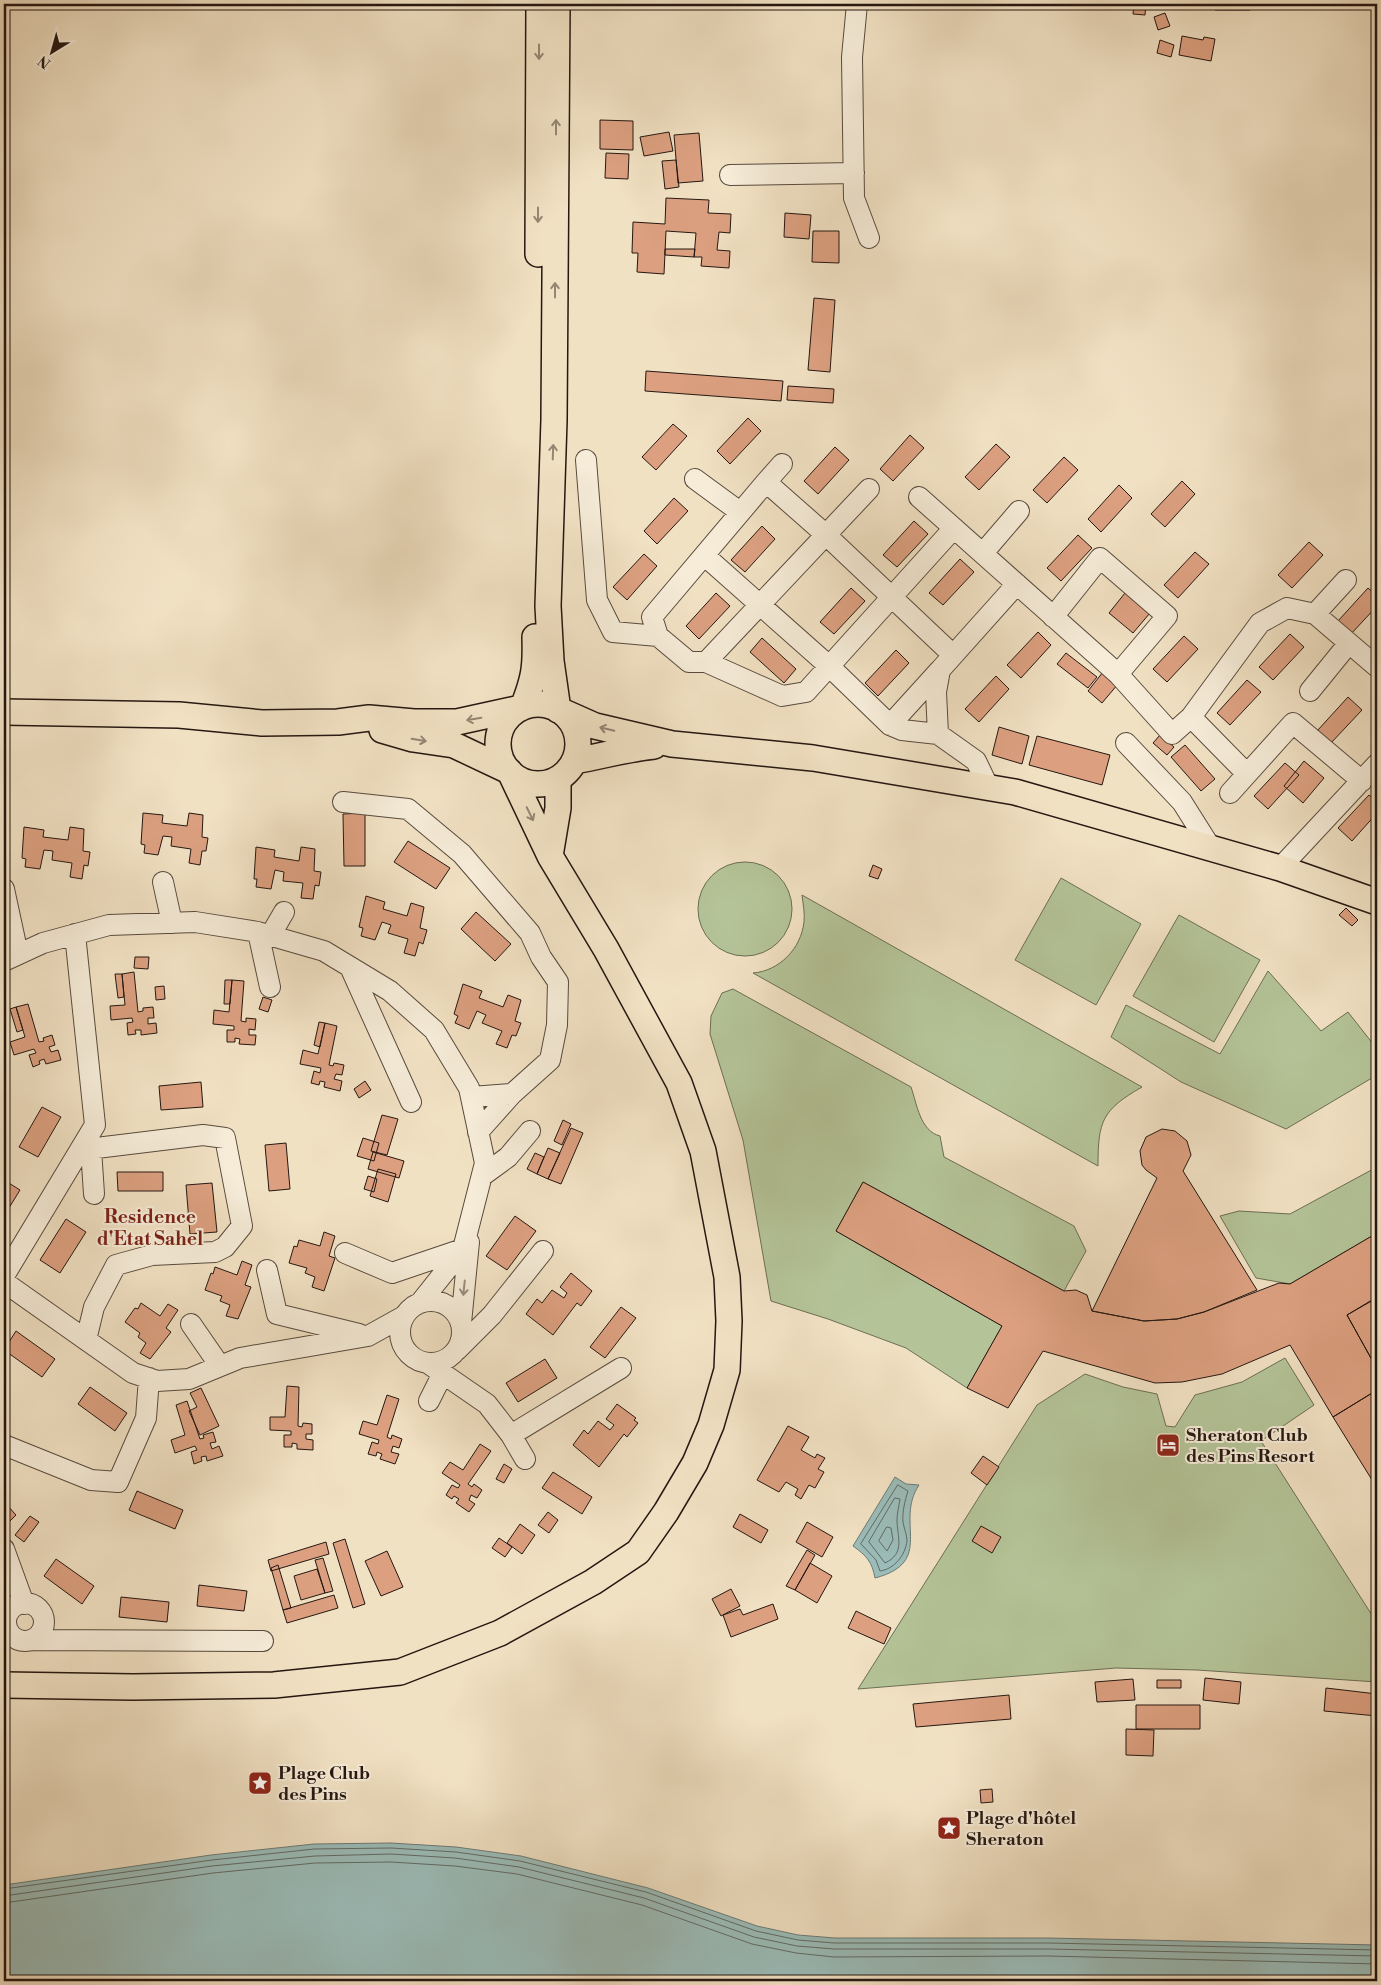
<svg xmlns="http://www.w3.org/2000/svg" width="1381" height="1985" font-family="'Libre Bodoni',serif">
<rect width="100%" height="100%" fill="#f1e1c3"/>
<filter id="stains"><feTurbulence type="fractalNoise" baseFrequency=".004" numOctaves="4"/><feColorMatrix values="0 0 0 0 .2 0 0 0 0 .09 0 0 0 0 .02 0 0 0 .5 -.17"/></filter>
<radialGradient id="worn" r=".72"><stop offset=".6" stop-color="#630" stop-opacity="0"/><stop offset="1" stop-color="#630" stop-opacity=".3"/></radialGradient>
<path fill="#b4c498" stroke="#6c6e54" d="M698 909a47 47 0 1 1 94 0a47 47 0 1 1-94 0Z
M1061 878 1141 924 1096 1005 1015 960Z
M802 895 1142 1087C1102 1110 1098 1121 1098 1166L753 973C779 971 801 949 804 922 805 913 803 904 802 895Z
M1179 915 1260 960 1214 1042 1133 996Z
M1268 971 1321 1031 1348 1012 1377 1049V1075L1286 1129 1181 1082 1111 1037 1126 1005 1220 1054Z
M733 989 911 1087C917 1104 920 1131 940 1136L944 1157 1074 1226 1086 1251 1064 1291 863 1182 836 1231 1002 1326 967 1388 906 1348 828 1319 771 1301 743 1140 710 1034 711 1016 722 993Z
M1377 1167V1233L1290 1284 1256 1278 1220 1216 1239 1211 1290 1214Z
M1285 1358 1314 1405 1261 1441 1377 1623V1682L1197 1670 1116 1668 858 1689 1037 1405 1085 1374 1123 1387 1157 1394 1166 1426 1175 1427 1195 1395 1242 1382Z"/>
<path fill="#9bbcb8" stroke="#6c7a75" d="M895 1477 906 1484 919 1485C894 1522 936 1562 875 1578 872 1562 867 1556 853 1546Z
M391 1843 456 1847 521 1856 648 1888 757 1926 798 1935 835 1938H1048L1377 1945V1981H4V1885L211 1855 314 1844Z"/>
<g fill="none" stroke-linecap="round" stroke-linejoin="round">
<path stroke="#606a64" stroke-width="1" d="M898 1485 908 1491C905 1500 902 1513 903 1522 904 1529 907 1534 907 1541 905 1556 894 1569 880 1571L876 1560 861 1544Z
M895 1498 900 1499C899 1506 897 1513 897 1520 897 1537 906 1553 885 1563L869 1542Z
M887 1527 891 1528 893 1540 887 1551 879 1541Z
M4 1889 212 1860 314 1849 391 1848 456 1852 520 1861 646 1892 756 1931 798 1940 834 1943H1048L1377 1950
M4 1896 212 1866 315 1856 391 1854 455 1858 519 1867 644 1898 754 1937 797 1946 834 1949H1048L1377 1956
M4 1903 213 1873 315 1863 391 1862 455 1866 517 1874 642 1905 752 1944 796 1953 834 1957 1048 1956 1377 1964"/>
</g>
<path fill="#dca080" stroke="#251711" d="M1134 4H1146L1145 15 1133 14Z
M1215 4H1250V10H1215Z
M1165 13 1170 26 1158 30 1154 17Z
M1182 36 1203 40 1204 37 1215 39 1211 61 1179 55Z
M1160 40 1174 45 1171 57 1157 53Z
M600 120 633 121V150L600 149Z
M669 132 673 151 644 156 640 137Z
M699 133 703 181 678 183 674 135Z
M606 153 629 154 628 179 605 178Z
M676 160 679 187 665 189 662 161Z
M666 198 709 200 708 213 731 214 730 233 719 232 717 250 730 251 729 268 701 266 702 257H694L696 233 666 231 664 274 637 272 638 253H632L633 222 665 224Z
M785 213 811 215 809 239 784 237Z
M813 231H839V263L812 262Z
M665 249H695L694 257 665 255Z
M814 298 835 300 830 372 808 370Z
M646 371 783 381 781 401 645 391Z
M788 386 834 389 833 403 787 400Z
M748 418 761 431 730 464 717 451Z
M673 424 687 436 656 470 642 457Z
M910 435 924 448 893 481 880 469Z
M996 444 1010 457 979 490 965 477Z
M835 447 849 460 818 494 804 481Z
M1064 457 1078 470 1047 503 1033 490Z
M1182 481 1195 494 1165 527 1151 514Z
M1119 485 1132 498 1101 532 1088 519Z
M674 498 688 511 657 544 644 531Z
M914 521 928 534 897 567 883 555Z
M762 526 775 539 745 572 731 560Z
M1078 535 1092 548 1061 581 1047 568Z
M1309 542 1323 555 1292 588 1278 575Z
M1195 552 1209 564 1178 598 1164 585Z
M644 554 657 566 627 600 613 587Z
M960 559 974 572 943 605 929 593Z
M851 588 865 601 834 634 820 622Z
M1368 588 1377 596V606L1351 634 1338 621Z
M716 593 730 606 699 639 686 626Z
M1125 593 1150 613 1133 633 1109 613Z
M1038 632 1051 645 1021 678 1007 665Z
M1290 634 1304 647 1273 680 1259 667Z
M1184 636 1198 649 1167 682 1153 669Z
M762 638 796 669 784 683 750 652Z
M896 650 909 663 878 696 865 683Z
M1066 653 1097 677 1088 688 1057 664Z
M1103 672 1118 684 1102 703 1088 691Z
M996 676 1009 689 979 722 965 709Z
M1247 680 1261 692 1230 725 1217 713Z
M1348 697 1362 710 1331 743 1317 731Z
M999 727 1029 736 1022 764 992 755Z
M1160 735 1174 747 1167 755 1153 743Z
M1037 736 1110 755 1102 785 1029 765Z
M1185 745 1215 779 1201 791 1171 757Z
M1304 761 1324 778 1303 803 1284 786Z
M1285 763 1299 775 1268 809 1254 796Z
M1369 795 1377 802V813L1352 841 1338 828Z
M143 813 163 815 162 823 187 826 189 813 203 815 202 837 208 838 206 851H202L200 865 189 863 191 849 171 846 172 837 163 836 158 855 144 853 145 845 141 844Z
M365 813V866H344L343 814Z
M24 827 44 830 43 837 68 840 70 827 84 829 83 851 90 852 88 866 84 865 82 879 70 877 72 863 52 860 53 851 44 850 40 869 25 867 26 859 22 858Z
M408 841 450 868 436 889 394 862Z
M256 847 275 850 274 857 299 861 301 847 315 849 314 871 321 872 319 886 315 885 313 899 301 898 303 883 283 881 284 872 275 870 271 889 256 887 257 879H254Z
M873 865 882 869 878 879 869 876Z
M366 896 385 902 383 909 407 916 411 903 424 907 420 928 427 930 423 944 419 942 415 956 404 953 408 939 388 933 391 925 382 922 375 940 361 936 363 928 359 927Z
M1346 908 1358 920 1352 926 1339 915Z
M476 912 511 944 495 961 461 929Z
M135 957H149L148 969 134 968Z
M134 972 138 1012 143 1011V1008L153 1007 154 1018H148V1024L156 1023 157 1033 141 1035V1030H135L136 1034 128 1035 127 1023 133 1022 132 1018 111 1020 110 1006 125 1005 122 974Z
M115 974H122L124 997 118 998Z
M225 980H232L230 1004H224Z
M232 980 244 981 241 1021 246 1022V1018L256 1019 255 1030 249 1029V1035H256L255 1045 239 1044 240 1039 235 1038V1042H227V1030H234V1026L213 1024 214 1010 229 1012Z
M463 984 482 991 479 998 503 1007 508 995 521 1000 515 1021 521 1023 516 1036 512 1035 507 1048 496 1044 502 1031 482 1023 486 1015 477 1011 469 1029 455 1023 458 1016 454 1014Z
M164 986 165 999 156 1000 155 987Z
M263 997 272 1000 268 1012 259 1009Z
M28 1004 39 1042 44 1041 43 1038 52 1035 55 1045 49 1047 51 1052 58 1050 61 1060 46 1064 44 1059 39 1061 40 1064 33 1067 29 1055 36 1053 34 1049 14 1055 10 1042 25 1037 16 1007Z
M16 1007 23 1030 17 1032 10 1009Z
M319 1022 325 1023 320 1047 314 1045Z
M325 1023 337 1026 329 1065 333 1066 334 1063 344 1065 342 1075 336 1074 334 1079 342 1081 340 1091 324 1087 325 1082 320 1081 319 1085 311 1083 314 1071 320 1073 321 1068 300 1064 303 1050 318 1054Z
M365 1081 371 1090 359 1098 354 1089Z
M201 1082 203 1107 161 1110 159 1086Z
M42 1107 61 1117 38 1157 19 1147Z
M382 1115 398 1119 387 1155 371 1151Z
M563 1120 571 1124 562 1145 554 1141Z
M571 1128 583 1133 561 1184 548 1179Z
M1162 1129 1175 1131 1187 1141 1191 1155 1183 1171 1257 1290 1204 1312 1177 1319 1144 1321 1092 1311 1157 1178 1146 1170 1142 1165 1140 1151 1146 1137Z
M363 1138 379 1143 374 1161 357 1156Z
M286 1143 290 1189 269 1191 265 1145Z
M548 1148 560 1153 548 1179 537 1174Z
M373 1152 404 1161 399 1178 368 1169Z
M535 1153 544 1157 537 1174 527 1169Z
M378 1169 396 1174 388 1202 370 1196Z
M117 1172H163V1191H118Z
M368 1176 377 1179 374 1192 364 1189Z
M4 1180 20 1190 4 1216Z
M863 1182 1064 1291 1076 1290 1087 1295 1092 1311 1144 1321 1177 1319 1204 1312 1279 1283 1290 1284 1377 1233V1297L1347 1315 1377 1369V1390L1333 1417 1290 1345 1222 1374 1182 1382 1155 1383 1043 1351 1008 1408 967 1388 1002 1326 836 1231Z
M212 1183 217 1232 190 1234 186 1185Z
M515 1216 536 1231 507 1270 486 1256Z
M66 1219 86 1232 60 1273 40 1260Z
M324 1232 335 1236 329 1256 335 1258 324 1291 312 1287 315 1277 305 1273 307 1268 289 1263 294 1246 297 1247 299 1240 320 1246Z
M242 1261 252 1265 245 1285 251 1287 238 1319 226 1316 230 1305 220 1301 222 1296 205 1290 211 1273 213 1274 215 1267 237 1275Z
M571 1273 592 1291 581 1306 577 1303 553 1335 526 1314 537 1299 542 1303 552 1290 564 1298 567 1293 560 1287Z
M1375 1299 1377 1303V1369L1347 1315Z
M141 1303 160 1316 168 1304 178 1310 166 1328 171 1332 150 1359 140 1353 146 1343 138 1337 140 1333 125 1322 135 1308 138 1309Z
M621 1307 636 1318 605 1358 590 1347Z
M16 1331 55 1359 42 1377 4 1350Z
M545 1359 557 1378 518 1402 506 1383Z
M287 1386 299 1387 298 1426 302 1427 303 1423 312 1424V1434H306V1439L313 1440V1450L297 1449V1444L292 1443V1447H284V1435H291V1431L270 1430V1417H285Z
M90 1387 127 1413 115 1431 78 1404Z
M201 1388 219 1426 200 1435 189 1411 197 1407 190 1393Z
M1377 1390V1488L1333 1417Z
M387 1395 399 1399 387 1437 391 1439 392 1435 402 1439 399 1448 393 1446 391 1452 399 1454 395 1464 380 1459 382 1454 377 1452 376 1456 368 1454 372 1442 378 1444 379 1440 359 1434 363 1421 377 1425Z
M187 1401 200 1439 204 1438 203 1435 213 1432 216 1442 210 1443 212 1449 219 1446 223 1456 207 1461 206 1456 201 1457 202 1461 194 1464 191 1452 197 1450 195 1446 175 1453 171 1440 185 1435 176 1405Z
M617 1404 636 1418 634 1420 638 1423 627 1437 624 1434 599 1467 573 1445 584 1430 588 1434 598 1421 610 1430 614 1425 606 1419Z
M788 1426 809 1437 801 1450 815 1458 817 1454 825 1458 818 1469 824 1472 815 1488 809 1485 801 1499 795 1495 798 1489 786 1482 779 1492 757 1480Z
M480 1444 491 1451 468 1484 472 1487 474 1484 482 1490 477 1498 471 1495 469 1500 475 1504 469 1512 456 1503 459 1499 454 1496 452 1499 446 1495 452 1485 458 1488 460 1485 442 1473 450 1462 463 1470Z
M983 1456 999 1467 987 1485 971 1473Z
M504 1464 512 1469 504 1483 496 1479Z
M553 1472 592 1497 582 1514 542 1488Z
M137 1491 183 1510 175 1529 129 1510Z
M7 1505 16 1515 4 1527V1508Z
M548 1512 558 1520 549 1533 538 1525Z
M740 1514 768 1530 761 1543 733 1527Z
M30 1516 39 1522 24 1542 15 1535Z
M807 1522 833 1537 822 1557 796 1542Z
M520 1524 535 1535 522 1554 507 1543Z
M981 1526 1001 1537 992 1553 972 1541Z
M499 1538 512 1547 505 1557 492 1548Z
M345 1539 365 1604 353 1608 333 1543Z
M326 1542 329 1554 271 1571 268 1560Z
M807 1550 815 1555 795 1590 786 1586Z
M387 1551 403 1587 381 1596 365 1561Z
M323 1558 333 1591 325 1593 315 1560Z
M56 1559 94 1586 82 1604 44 1576Z
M810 1563 832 1576 817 1603 795 1590Z
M278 1565 291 1608 283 1610 271 1568Z
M317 1569 325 1593 301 1600 294 1576Z
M199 1585 247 1591 244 1611 197 1606Z
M731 1589 740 1606 721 1616 712 1599Z
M334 1595 338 1608 287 1623 283 1610Z
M121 1597 169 1602 167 1622 119 1617Z
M773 1604 778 1619 731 1637 723 1615 740 1609 743 1615Z
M856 1611 891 1628 884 1644 848 1628Z
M1205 1678 1241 1682 1239 1704 1203 1700Z
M1133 1679 1135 1700 1097 1702 1095 1682Z
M1157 1680H1181V1688H1157Z
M1326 1688 1377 1694V1716L1324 1711Z
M1009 1695 1011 1719 916 1727 913 1704Z
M1136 1705H1200V1729H1136Z
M1126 1729 1154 1730 1153 1756 1126 1755Z
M992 1789 993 1802 981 1803 980 1790Z"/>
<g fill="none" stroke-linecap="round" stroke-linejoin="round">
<g stroke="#584a3e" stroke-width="22">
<path id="minor" d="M857 4 852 57 854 198 869 238
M730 175 854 173
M586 460 597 600 613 632 658 636
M695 479 740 512
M766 482 782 464
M869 489 706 662H689L658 636 652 617 766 482 825 534 953 655
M919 497 1118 674 1172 734 1191 717 1260 623 1287 608 1315 614 1377 667
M983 553 1019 511
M705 556 829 666 890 725 902 730 938 734
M1315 614 1346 580
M1053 617 1100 558 1167 616 1118 674
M706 662 782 696 806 692 954 528
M1310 691 1349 643
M1191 717 1247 774
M890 725 939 671
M1126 743 1182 802 1211 848
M988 786 976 761 938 734 936 692 940 670 1017 584
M1230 793 1293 723 1362 781
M343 802 408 809 462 854 530 933 541 957 558 982 557 1025 550 1060 512 1094
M1280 868 1377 764
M163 882 172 923
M4 889 18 954
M258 932 270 987
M270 936 284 912
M4 961 43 943 109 925 195 922 258 932 324 951 390 991 434 1030 469 1088 485 1163 463 1249 420 1303
M350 967 411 1102
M471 1097 512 1094 478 1132
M91 1149 94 1194
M80 1150 203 1135 225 1138 242 1226 225 1247 215 1252 152 1255 116 1265 94 1307 86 1340
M482 1176 508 1157 530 1131
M345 1253 392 1273 463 1249
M267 1270 277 1314 359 1334
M4 1276 95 1125 75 934
M4 1282 133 1373 157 1381 189 1379 240 1358 368 1336 404 1316
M400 1332a31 31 0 1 1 62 0a31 31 0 1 1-62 0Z
M461 1323 469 1242
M191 1324 220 1366
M457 1350 492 1315 543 1251
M429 1364 487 1404 511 1435 621 1368
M429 1401 443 1373
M511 1435 525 1459
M4 1445 91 1480 118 1482 146 1418 149 1378
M4 1549 24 1604
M6 1622a19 19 0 1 1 38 0a19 19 0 1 1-38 0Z
M32 1640 263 1641"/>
</g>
<g stroke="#251711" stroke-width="28">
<path id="major" d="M557 4 554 420 548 606 551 661 558 710
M538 254 539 4
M498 744a40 40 0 1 1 80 0a40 40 0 1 1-80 0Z
M523 707C534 679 536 668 535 637
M559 710 595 726 672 744 813 758 1015 792 1280 868 1377 902
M4 712 179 715 262 723 338 722 369 718 414 722H457L521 708
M382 730 413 739 454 745 509 771
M574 761C602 756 626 749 654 746
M550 856 558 808V779
M4 1685 133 1687 274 1685 400 1672 500 1633 593 1582 638 1552 666 1512 695 1463 711 1425 727 1370 729 1321 727 1277 703 1151 679 1083 606 949 550 856 510 772"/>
</g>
<use href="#minor" stroke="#f6ecd8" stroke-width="20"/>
<use href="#major" stroke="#f1e1c3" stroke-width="25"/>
</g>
<defs><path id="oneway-shaft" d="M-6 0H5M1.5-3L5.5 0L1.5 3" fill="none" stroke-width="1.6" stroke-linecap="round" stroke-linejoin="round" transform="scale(1.25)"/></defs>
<g stroke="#958673">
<use href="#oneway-shaft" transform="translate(539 52) rotate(90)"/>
<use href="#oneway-shaft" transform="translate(556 127) rotate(-90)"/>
<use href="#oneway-shaft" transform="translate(538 215) rotate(90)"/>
<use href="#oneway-shaft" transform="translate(555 290) rotate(-90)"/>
<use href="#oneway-shaft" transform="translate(553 452) rotate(-88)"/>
<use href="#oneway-shaft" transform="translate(474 719) rotate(170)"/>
<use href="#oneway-shaft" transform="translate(607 729) rotate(-167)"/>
<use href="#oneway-shaft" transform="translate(419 740) rotate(9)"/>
<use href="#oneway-shaft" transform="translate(530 814) rotate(64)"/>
</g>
<use stroke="#988c7e" href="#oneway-shaft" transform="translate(464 1288) rotate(96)"/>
<defs>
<g id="hotel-square" transform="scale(1.25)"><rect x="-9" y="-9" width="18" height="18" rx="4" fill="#8f2418" stroke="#f6ecd8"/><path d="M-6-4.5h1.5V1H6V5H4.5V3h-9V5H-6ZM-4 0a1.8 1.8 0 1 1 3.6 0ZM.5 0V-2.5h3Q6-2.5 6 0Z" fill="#fff"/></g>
<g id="sight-square" transform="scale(1.25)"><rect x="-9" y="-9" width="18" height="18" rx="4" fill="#8f2418" stroke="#f6ecd8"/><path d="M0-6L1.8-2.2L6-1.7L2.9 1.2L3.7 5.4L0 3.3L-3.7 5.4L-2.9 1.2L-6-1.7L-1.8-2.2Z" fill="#fff"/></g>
</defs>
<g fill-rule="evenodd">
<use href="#hotel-square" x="1168" y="1445"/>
<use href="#sight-square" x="260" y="1783"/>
<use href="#sight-square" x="949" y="1828"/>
</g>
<g text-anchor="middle" stroke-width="4" stroke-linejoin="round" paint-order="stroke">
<g font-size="18" font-weight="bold" fill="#251711" stroke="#f6ecd8" text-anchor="start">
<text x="1186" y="1441">Sheraton Club<tspan x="1186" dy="21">des Pins Resort</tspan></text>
<text x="278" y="1779">Plage Club<tspan x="278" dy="21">des Pins</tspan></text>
<text x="966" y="1824">Plage d'hôtel<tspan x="966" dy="21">Sheraton</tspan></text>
</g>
<g font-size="19" font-weight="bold" fill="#7a1f14" stroke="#f6ecd8">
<text x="150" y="1223">Residence<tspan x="150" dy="22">d'Etat Sahel</tspan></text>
</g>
</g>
<rect width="1381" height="1985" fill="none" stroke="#f1e1c3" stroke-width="20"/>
<rect x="5" y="5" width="1371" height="1975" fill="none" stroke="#251711" stroke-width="2.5"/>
<rect x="10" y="10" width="1361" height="1965" fill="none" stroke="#251711"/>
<g transform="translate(52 52) rotate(217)" stroke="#f6ecd8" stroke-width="4" paint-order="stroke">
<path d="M0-4L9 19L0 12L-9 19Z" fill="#251711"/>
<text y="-8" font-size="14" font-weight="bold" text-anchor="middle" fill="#251711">N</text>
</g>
<rect width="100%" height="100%" filter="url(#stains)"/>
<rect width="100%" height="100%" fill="url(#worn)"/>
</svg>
